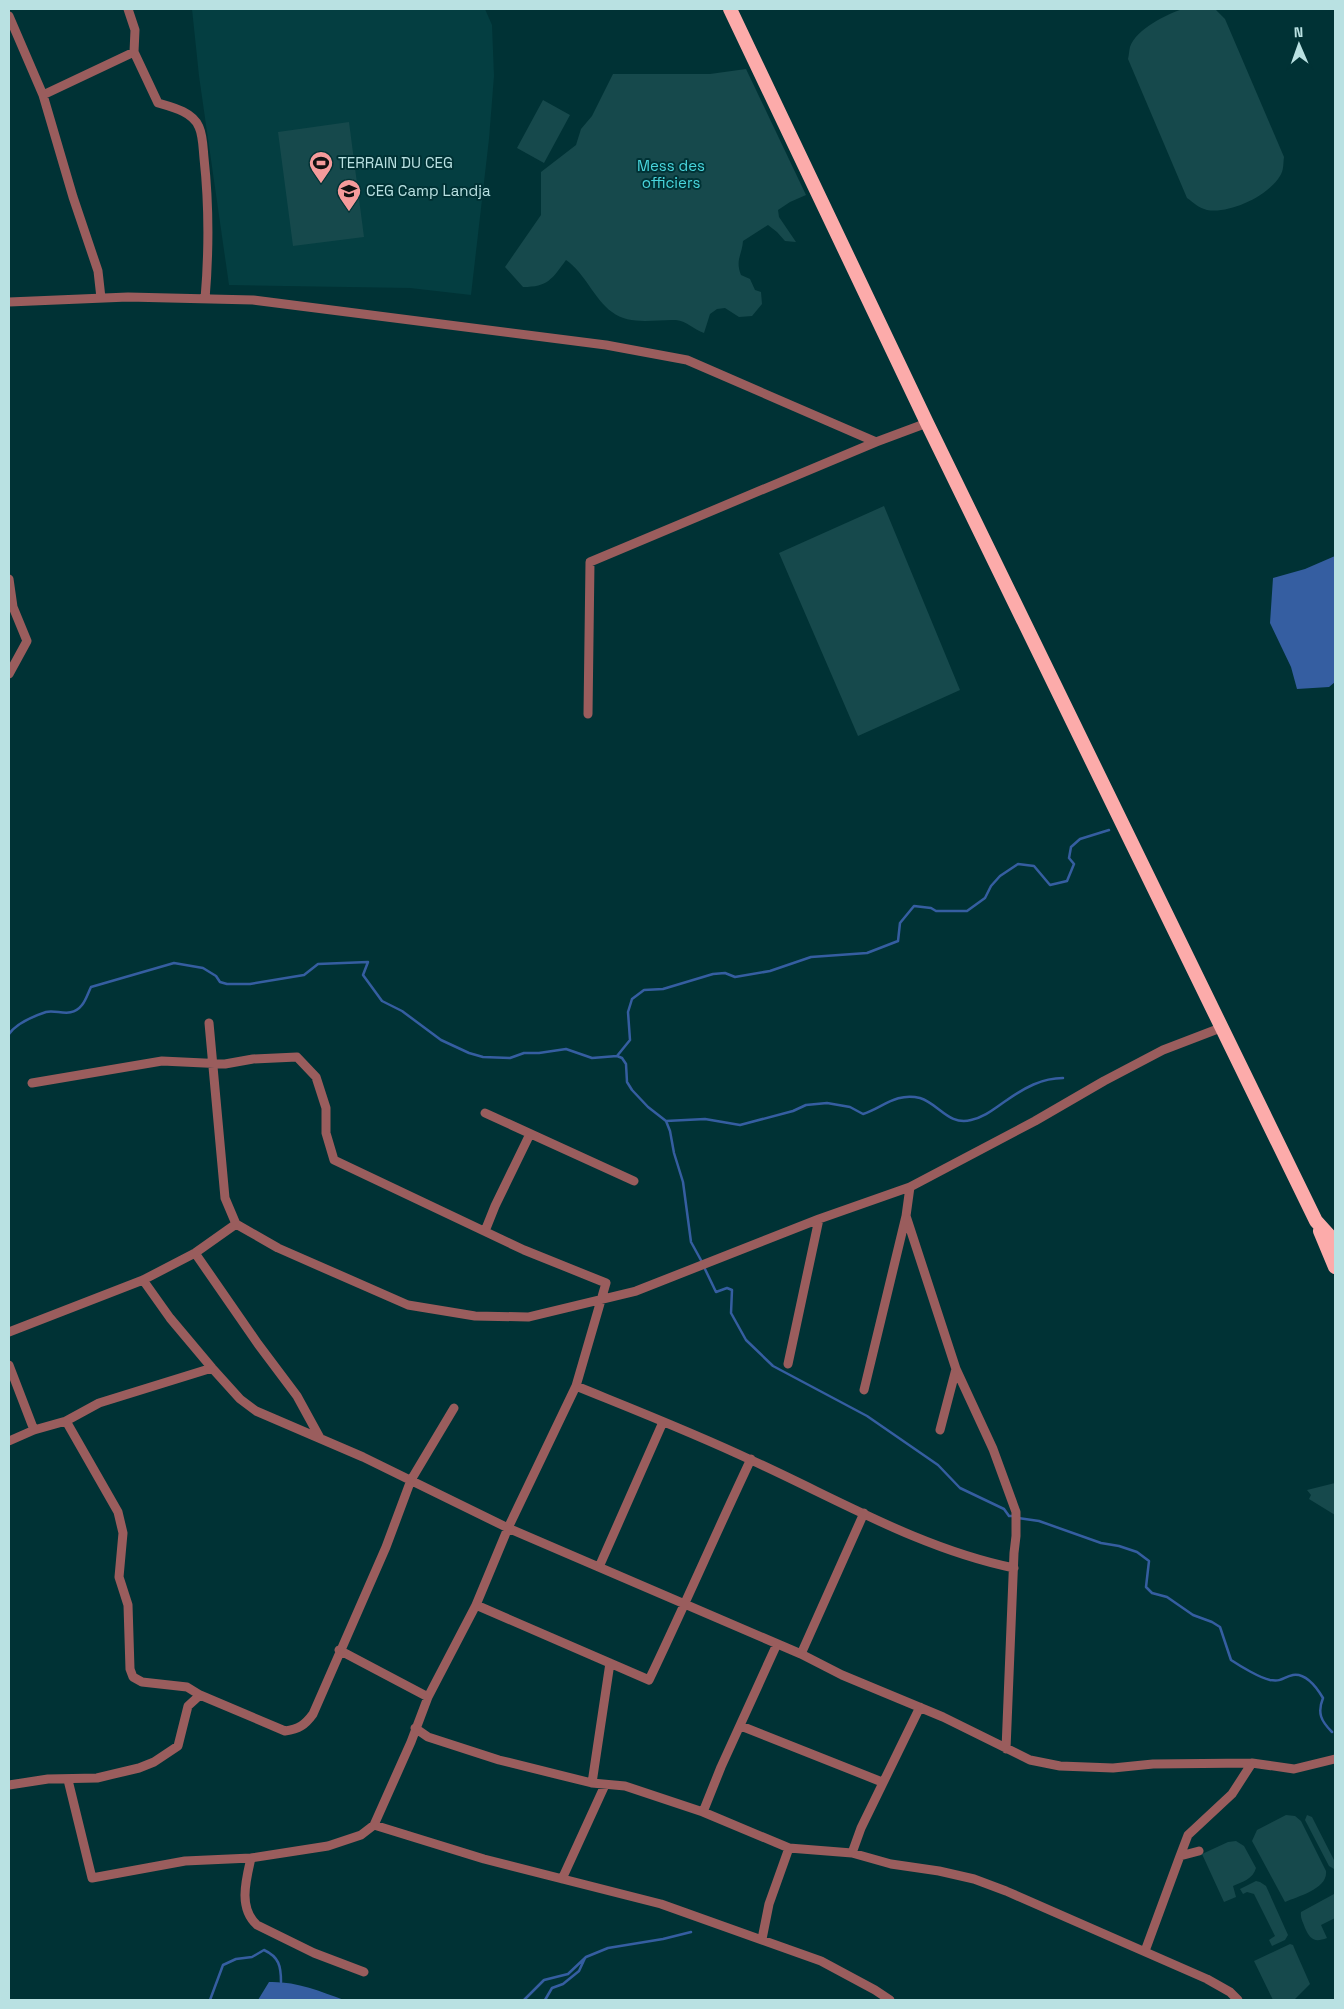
<svg xmlns="http://www.w3.org/2000/svg" width="1344" height="2009" font-family="'Space Grotesk',sans-serif">
<rect width="100%" height="100%" fill="#003235"/>
<path fill="#043e41" d="M192 9H485L492 25 494 76 489 139 471 295 410 288 229 285 199 76Z"/>
<path fill="#16494c" d="M1183 9 1216 10 1225 19 1284 157C1283 164 1284 170 1280 176 1268 196 1230 214 1207 210 1199 208 1194 203 1187 198L1128 59C1129 55 1129 51 1130 47 1136 29 1167 14 1183 9Z
M746 69 806 195 790 202 778 210 779 217 796 242 785 241 777 232 768 225 743 241C742 255 735 260 741 275L750 279 755 290 761 292 762 304 752 316 739 317 725 308 717 309 710 314 704 333C694 330 687 321 676 320 656 319 630 326 612 312 594 299 585 273 566 260 552 279 548 287 523 287L505 267 541 215V172L576 145 581 129 592 116 613 74H710Z
M543 100 570 115 544 163 517 148Z
M349 122 364 237 293 246 278 132Z
M884 506 960 690 858 736 779 553Z
M1335 1483V1515L1309 1499 1311 1495 1307 1490Z
M1286 1815 1295 1816 1301 1821 1326 1871C1328 1889 1298 1896 1285 1902L1252 1841 1257 1830Z
M1307 1815 1312 1817 1335 1862 1334 1869 1329 1866 1305 1820Z
M1236 1841 1244 1846 1256 1868C1253 1879 1242 1882 1233 1886L1236 1897 1224 1902 1202 1854 1228 1842Z
M1256 1881 1260 1882 1266 1886 1288 1935 1285 1940 1272 1946 1269 1940 1275 1936 1254 1894 1247 1892 1243 1894 1240 1889Z
M1334 1894 1335 1918 1321 1925 1327 1938C1314 1943 1310 1939 1305 1928 1303 1922 1300 1918 1301 1912Z
M1290 1944 1293 1945 1295 1950 1310 1984 1294 2000H1273L1254 1961Z"/>
<path fill="#355ea1" d="M1335 556V682L1329 687 1297 689 1291 667 1270 623 1273 578 1305 569Z
M269 1982C295 1981 320 1991 344 2000H258Z"/>
<g fill="none" stroke-linecap="round" stroke-linejoin="round">
<path stroke="#355ea1" stroke-width="2.5" d="M9 1034C16 1024 34 1016 46 1012 57 1009 71 1019 82 1005 86 1000 88 993 91 987L174 963 203 968 216 976 220 982 227 984H250L304 975 318 964 368 962 363 975 382 1001 402 1011 441 1040 469 1053 483 1057 510 1058 524 1053H539L566 1049 592 1058 617 1056 630 1040 628 1012 632 999 644 990 663 989 713 974 725 973 735 977 770 971 811 957 867 953 898 941 900 923 914 906 931 908 936 911H967L985 898 991 886 1000 876 1018 864 1034 866 1050 885 1067 881 1074 864 1069 858 1071 847 1080 839 1109 830
M617 1056 622 1058 626 1064 627 1082 632 1090 648 1107 666 1121 670 1131 674 1153 683 1182 691 1242 702 1262
M666 1121 705 1119 740 1125 793 1111 806 1105 827 1103 850 1107 863 1114C882 1108 896 1092 920 1098 939 1104 949 1126 971 1120 985 1117 995 1108 1007 1100 1024 1088 1042 1078 1063 1078
M704 1267 716 1292 727 1288 732 1290 731 1313 746 1340 773 1366 867 1416 938 1465 960 1488 1004 1509 1009 1516H1013
M1018 1518 1039 1521 1101 1543 1119 1546 1137 1552 1149 1561 1146 1587 1152 1593 1167 1597 1193 1615 1212 1622 1220 1627 1231 1660C1240 1666 1260 1678 1270 1680 1283 1682 1283 1677 1293 1675 1306 1673 1317 1688 1323 1698 1317 1713 1321 1721 1332 1732
M210 2000 223 1965 236 1959 252 1957 264 1950C279 1957 281 1966 281 1982
M524 2000 544 1980 568 1974 586 1957 608 1948 663 1939 691 1932
M545 2000 552 1988 563 1984 579 1971 585 1958"/>
<path stroke="#9a5d5d" stroke-width="9" d="M128 9 135 30 134 52 158 103C172 107 193 112 199 127 203 136 203 148 204 158 209 204 209 252 205 299
M9 16 43 95 73 197 98 271 101 298
M43 95 134 52
M9 302 128 297 253 300 606 345 687 360 876 442
M9 579 13 607 27 641 9 674
M588 714 590 562 876 442 927 423
M209 1023 225 1198 236 1224 278 1248 408 1305 475 1316 528 1317 636 1291 819 1219 910 1187 1035 1121 1104 1081 1163 1050 1223 1027
M32 1083 162 1061 225 1064 253 1059 297 1057 316 1077 326 1108V1133L334 1160 524 1250 606 1283 576 1386 508 1528 476 1605
M485 1113 634 1181
M906 1216 956 1369 993 1449 1016 1512V1536L1014 1553 1006 1749
M485 1231 495 1206 530 1134
M195 1253 258 1344 297 1396 320 1438
M143 1280 170 1318 212 1368 240 1399 256 1411 363 1457 508 1528 801 1654 842 1675 943 1717 1030 1760 1060 1766 1113 1768 1153 1764 1252 1763 1294 1769 1335 1759
M9 1332 143 1280 195 1253 236 1224
M788 1364 819 1219
M9 1365 34 1430
M576 1386C635 1410 694 1433 751 1460 837 1499 921 1549 1014 1568
M864 1390 906 1216 910 1187
M66 1421 118 1512 123 1533 119 1577 128 1605 130 1669 133 1677 142 1682 187 1687 200 1695 285 1731C299 1729 305 1725 313 1714L386 1547 411 1480 454 1408
M940 1430 956 1369
M9 1441 34 1430 66 1421 99 1403 212 1368
M599 1567 663 1422
M339 1650 428 1697
M801 1654 864 1513
M741 1726 882 1782
M415 1728 428 1737 499 1760 592 1783 625 1786 703 1812 789 1848 852 1853 891 1864 939 1871 974 1879 1006 1891 1207 1979 1230 1992 1238 2000
M68 1780 92 1878 185 1861 251 1858 328 1846 361 1835 374 1825 411 1742 428 1697 476 1605 649 1680C684 1607 716 1533 751 1459
M592 1783 610 1663
M9 1785 48 1779 97 1778 139 1768 154 1762 178 1746 188 1706 200 1695
M703 1812 721 1767 777 1644
M374 1825 484 1859 661 1904 821 1961 875 1990 890 2000
M852 1853 861 1828 920 1707
M1180 1856 1188 1835 1232 1794 1252 1763
M251 1858C246 1880 238 1908 257 1925L314 1953 364 1972
M562 1879 605 1785
M762 1939 769 1904 789 1848
M1145 1951 1180 1856 1199 1851"/>
<path stroke="#fcabaa" stroke-width="14" d="M730 9 927 423 1316 1221 1335 1242
M1320 1231 1335 1267"/>
</g>
<defs>
<g id="stadium-pin" transform="scale(1.25)"><path d="M0 17L-7.5 6A9.5 9.5 0 1 1 7.5 6Z" fill="#f59b9b" stroke="#003235"/><path d="M0-5a6.5 5 0 1 0 0 10a6.5 5 0 1 0 0-10ZM-3.5-1.8h7v3.6h-7Z" fill="#111"/></g>
<g id="school-pin" transform="scale(1.25)"><path d="M0 17L-7.5 6A9.5 9.5 0 1 1 7.5 6Z" fill="#f59b9b" stroke="#003235"/><path d="M0-5L7-2L0 1L-7-2ZM-4 1L0 2.5L4 1V4Q0 6-4 4Z" fill="#111"/></g>
</defs>
<g fill-rule="evenodd">
<use href="#stadium-pin" x="321" y="163"/>
<use href="#school-pin" x="349" y="191"/>
</g>
<g text-anchor="middle" stroke-width="4" stroke-linejoin="round" paint-order="stroke">
<g font-size="15" fill="#b9e1e2" stroke="#003235" text-anchor="start">
<text x="338" y="168">TERRAIN DU CEG</text>
<text x="366" y="196">CEG Camp Landja</text>
</g>
<g font-size="15" fill="#49d6dd" stroke="#003235">
<text x="671" y="171">Mess des<tspan x="671" dy="17">officiers</tspan></text>
</g>
</g>
<rect width="1344" height="2009" fill="none" stroke="#b9e1e2" stroke-width="20"/>
<g transform="translate(1299 45) rotate(358)" stroke="#003235" stroke-width="4" paint-order="stroke">
<path d="M0-4L9 19L0 12L-9 19Z" fill="#b9e1e2"/>
<text y="-8" font-size="14" font-weight="bold" text-anchor="middle" fill="#b9e1e2">N</text>
</g>
</svg>
